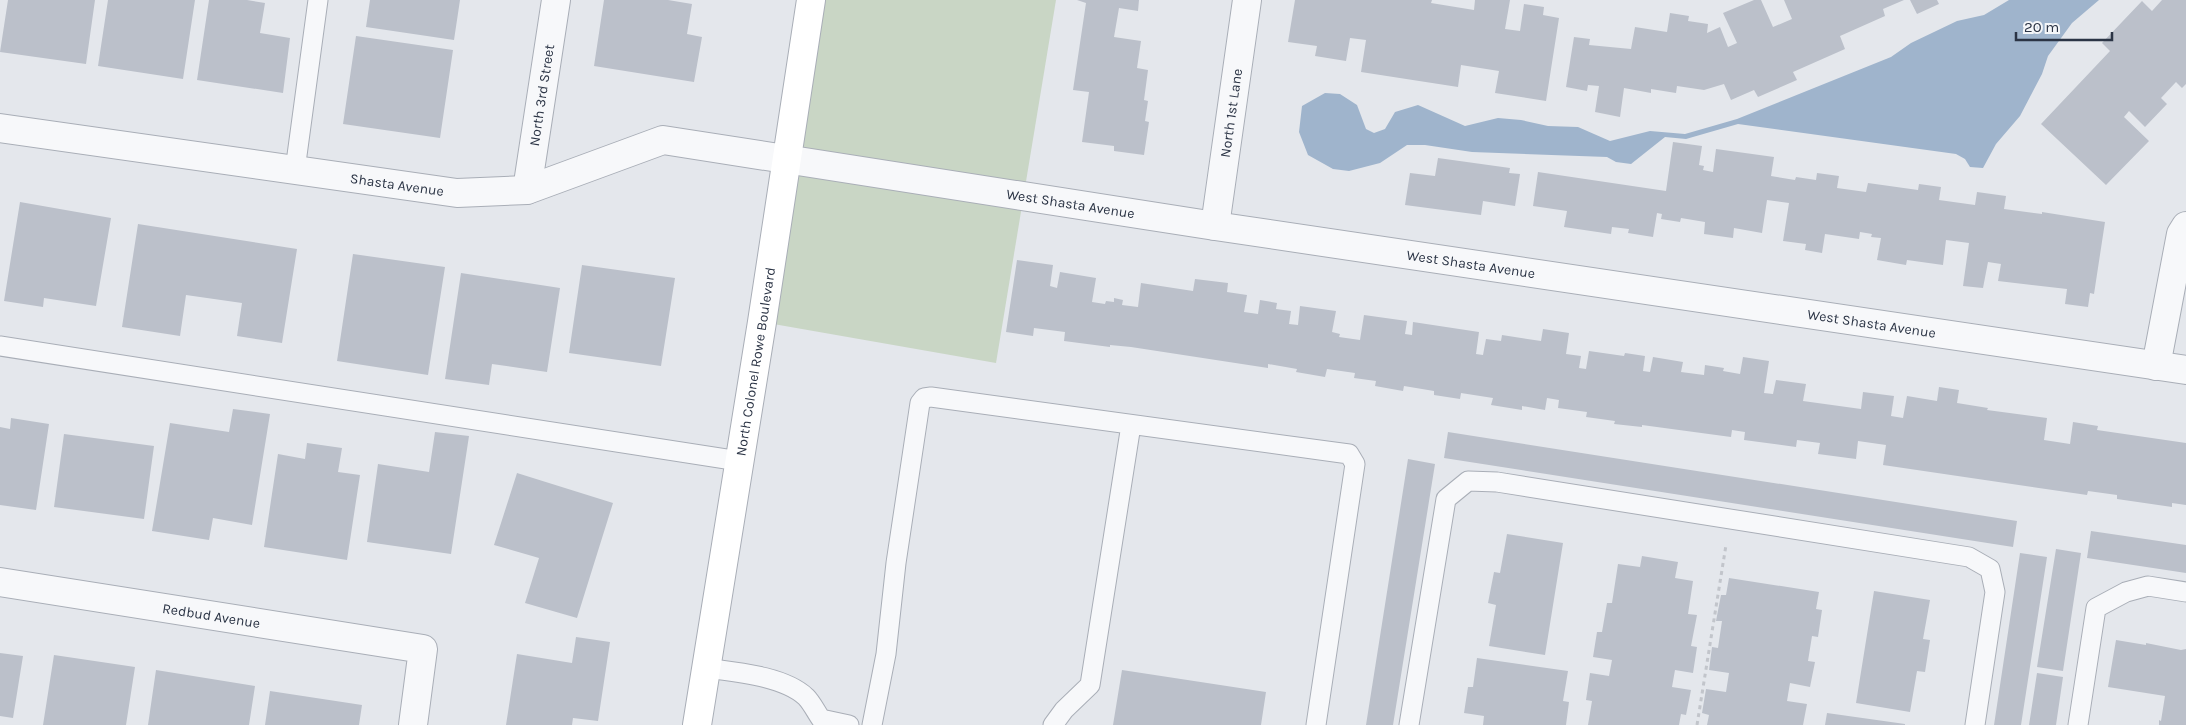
<svg xmlns="http://www.w3.org/2000/svg" width="2186" height="725" font-family="Karla,sans-serif">
<rect width="100%" height="100%" fill="#e4e7ec"/>
<path fill="#c9d6c5" d="M812 0H1056L996 363 762 322Z"/>
<path fill="#9fb4cc" d="M2009 0H2099L2072 23 2048 56 2042 74 2020 116 1996 144 1983 168 1970 167 1965 159 1956 154 1738 124 1686 139 1665 137 1631 164 1616 162 1607 157 1472 152 1425 145H1407L1380 163 1349 171 1333 169 1308 155 1299 132 1302 106 1325 93 1340 94 1357 105 1366 129 1374 133 1385 129 1395 112 1418 105 1465 126 1498 118 1521 120 1548 126 1578 127 1610 141 1650 131 1685 134 1737 119 1891 57 1911 43 1957 21 1984 15Z"/>
<path fill="#bbc0ca" d="M8 0H95L86 64 0 52Z
M108 0H195L183 79 98 66Z
M209 0H247L265 3 260 33 290 38 283 93 197 80Z
M370 0H460L454 40 366 27Z
M604 0H668L692 4 687 34 702 37 694 82 594 66Z
M1077 0H1139L1138 11 1119 8 1114 37 1141 41 1137 68 1148 70 1144 100 1148 101 1145 121 1149 122 1144 155 1114 151V146L1082 142 1089 92 1073 90 1086 3Z
M1295 0H1432L1431 3 1474 10 1475 0H1510L1505 29 1520 31 1524 4 1544 7 1543 15 1559 18 1546 101 1495 93 1499 71 1461 65 1458 87 1361 72 1366 40 1350 38 1346 61 1315 56 1317 46 1288 42Z
M1754 0H1761L1773 27 1792 19 1784 0H1904L1883 9 1885 16 1840 36 1845 49 1793 72 1797 80 1758 97 1754 90 1731 100 1724 84 1704 90 1677 86 1676 93 1651 89V93L1624 88 1620 117 1595 112 1599 86 1588 85 1587 91 1566 87 1574 37 1590 39 1589 45 1631 49 1635 27 1667 32 1670 13 1689 16 1688 21 1708 24 1707 33 1720 27 1728 47 1737 43 1723 13Z
M1910 0H1937L1939 4 1917 14Z
M2162 0H2186V84L2182 88 2176 82 2161 98 2167 104 2145 127 2129 111 2124 117 2149 141 2106 185 2041 124 2110 51 2102 43 2142 1 2152 11Z
M356 36 453 50 440 138 343 124Z
M1673 142 1702 146 1699 165 1704 166 1703 170 1713 172 1716 149 1774 157 1771 176 1795 180 1796 177 1816 180 1817 173 1839 176 1837 188 1866 192 1868 183 1918 190 1919 184 1941 187 1939 200 1975 205 1977 192 2006 196 2004 209 2042 214V212L2105 222 2094 294 2090 293 2088 307 2065 304 2067 289 1998 281 2001 264 1988 262 1983 288 1963 286 1969 243 1946 240 1943 265 1907 260 1906 265 1877 260 1881 238 1871 237 1872 234 1860 232 1859 239 1825 234 1822 253 1805 250 1806 244 1783 241 1789 203 1767 200 1762 233 1734 228 1733 238 1704 234 1705 222 1681 218 1680 222 1661 219 1662 214 1657 213 1653 237 1628 233 1629 229 1612 227 1611 234 1564 227 1567 211 1533 206 1538 172 1666 191Z
M1438 158 1510 168 1509 173 1520 174 1515 206 1483 201 1481 215 1405 205 1410 173 1435 176Z
M20 202 111 218 96 306 44 298 43 307 4 301Z
M138 224 297 249 282 343 237 336 242 303 186 295 180 336 122 327Z
M353 254 445 267 428 375 337 361Z
M1017 260 1053 265 1050 286 1057 288 1060 272 1096 278 1092 302 1105 304 1106 301 1114 302V298L1123 300 1122 305 1138 307 1141 283 1193 291 1195 279 1228 283 1227 292 1247 295 1244 312 1258 314 1260 300 1277 303 1276 309 1291 311 1289 324 1298 325 1300 306 1336 311 1332 332 1340 334 1339 337 1360 340 1364 315 1407 321 1405 334 1412 335 1413 322 1479 332 1476 354 1483 355 1486 339 1501 341 1502 335 1541 341 1543 329 1569 333 1566 354 1581 356 1579 368 1586 369 1589 351 1624 356 1625 353 1645 356 1643 371 1650 372 1653 357 1683 362 1681 372 1704 375 1705 365 1724 368 1723 371 1740 374 1743 357 1769 361 1764 393 1773 394 1776 380 1806 384 1803 401 1861 409 1863 392 1894 396 1891 416 1903 418 1907 396 1937 401 1939 387 1959 390 1957 403 1988 408 1987 410 2047 418 2044 440 2070 444 2073 422 2098 426 2097 430 2186 443V505L2172 503V507L2117 499V495L2088 491 2087 495 1883 465 1886 445 1858 441 1856 459 1818 454 1820 443 1797 440 1796 447 1744 440 1745 432 1732 430 1731 437 1642 425V427L1614 424 1615 421 1586 417 1587 412 1558 408 1559 400 1547 398 1545 410 1522 406V410L1491 405 1493 398 1461 393 1460 399 1434 395V391L1404 386 1403 391 1375 386 1376 381 1354 378 1355 373 1327 369 1325 377 1296 372 1297 369 1268 364V368L1131 347 1110 345V347L1064 341 1065 332 1034 328 1033 336 1006 332Z
M582 265 675 278 661 366 569 353Z
M461 273 560 288 547 372 492 364 489 385 445 379Z
M233 409 270 414 252 525 213 518 209 540 152 531 170 423 229 432Z
M11 418 49 424 36 510 0 505V427L10 429Z
M435 432 469 436 451 554 367 542 378 464 429 472Z
M1448 432 2017 521 2013 547 1444 458Z
M64 434 154 446 144 519 54 507Z
M307 443 342 448 338 472 360 475 347 560 264 547 278 454 305 459Z
M1408 459 1435 464 1393 725H1366Z
M517 473 613 503 577 618 525 603 539 558 494 545Z
M2091 531 2186 545V573L2087 558Z
M1507 534 1563 543 1545 655 1489 646 1496 605 1488 603 1494 572 1500 573Z
M2056 549 2081 553 2063 671 2037 667Z
M2020 553 2047 557 2021 725H1994Z
M1642 556 1678 562 1675 578 1693 581 1688 614 1697 615 1691 646 1697 647 1693 673 1675 670 1672 687 1691 690 1686 715 1681 714 1679 725H1588L1592 701 1586 700 1590 673 1609 676 1612 660 1593 657 1597 632H1602L1607 603H1612L1618 564 1640 567Z
M1729 578 1819 592 1816 609 1822 610 1818 637 1812 636 1808 661 1815 662 1810 687 1790 683 1787 701 1807 704 1803 725H1707L1709 715 1702 713 1706 689 1726 692 1729 673 1709 670 1712 647 1718 648 1722 621H1716L1721 595H1726Z
M1874 591 1930 600 1923 639 1930 640 1925 672 1917 671 1910 712 1856 703Z
M576 637 610 642 598 721 573 718 572 725H506L517 654 572 663Z
M2116 640 2146 645V643L2181 650 2186 649V725H2159V720L2161 721 2165 696 2108 687Z
M0 653 23 656 13 718 0 716Z
M54 655 135 667 126 725H43Z
M1477 658 1568 671 1563 701 1569 702 1566 725H1483L1484 716 1464 713 1468 687H1473Z
M156 670 255 686 249 725H148Z
M1122 670 1266 692 1261 725H1113Z
M2037 673 2063 677 2056 725H2029Z
M270 691 362 705 359 725H265Z
M1827 713 1905 724V725H1825Z"/>
<g fill="none" stroke-linecap="round" stroke-linejoin="round">
<g stroke="#a9aeb7" stroke-width="21">
<path id="lane" d="M295 170 318 0
M0 346 739 461
M706 668C735 672 784 676 806 697 812 703 816 712 821 719L849 725
M872 725 886 654 896 563 920 403 924 398 931 397 1349 454 1355 464 1316 725
M1053 725 1064 710 1090 685 1131 425
M1409 725 1446 499 1468 481 1497 482 1969 557 1990 569 1995 592 1975 725
M2078 725 2096 608 2126 592 2148 586 2186 592"/>
</g>
<g stroke="#a9aeb7" stroke-width="30">
<g id="street">
<path id="s1" d="M0 128 457 193 527 190 663 140 1215 226 2186 370"/>
<path id="s2" d="M527 190 556 0"/>
<path id="s3" d="M1215 226 1247 0"/>
<path d="M2156 366 2181 234 2186 226"/>
<path id="s4" d="M0 582 423 649 413 725"/>
</g>
</g>
<g stroke="#a9aeb7" stroke-width="30">
<g id="secondary">
<path id="s5" d="M697 725 762 322 811 0"/>
</g>
</g>
<path stroke="#c2c5cb" stroke-width="3" stroke-dasharray="4 4" stroke-linecap="butt" d="M1697 725 1726 545"/>
<use href="#lane" stroke="#f7f8fa" stroke-width="19"/>
<use href="#street" stroke="#f7f8fa" stroke-width="28"/>
<use href="#secondary" stroke="#fff" stroke-width="28"/>
</g>
<g text-anchor="middle" stroke-width="4" stroke-linejoin="round" paint-order="stroke">
<g font-size="14" fill="#2b3445" stroke="#f4f6f9">
<text dy="5" stroke="none"><textPath href="#s2" startOffset="96">North 3rd Street</textPath></text>
<text dy="5" stroke="none"><textPath href="#s3" startOffset="114">North 1st Lane</textPath></text>
<text dy="5" stroke="none"><textPath href="#s1" startOffset="401">Shasta Avenue</textPath></text>
<text dy="5" stroke="none"><textPath href="#s1" startOffset="1089">West Shasta Avenue</textPath></text>
<text dy="5" stroke="none"><textPath href="#s1" startOffset="1494">West Shasta Avenue</textPath></text>
<text dy="5" stroke="none"><textPath href="#s1" startOffset="1899">West Shasta Avenue</textPath></text>
<text dy="5" stroke="none"><textPath href="#s5" startOffset="368">North Colonel Rowe Boulevard</textPath></text>
<text dy="5" stroke="none"><textPath href="#s4" startOffset="214">Redbud Avenue</textPath></text>
</g>
</g>
<path d="M2016 32v8h96v-8" fill="none" stroke="#2b3445" stroke-width="2.5"/>
<text x="2024" y="32" font-size="15" fill="#2b3445" stroke="#f4f6f9" stroke-width="4" paint-order="stroke">20 m</text>
</svg>
